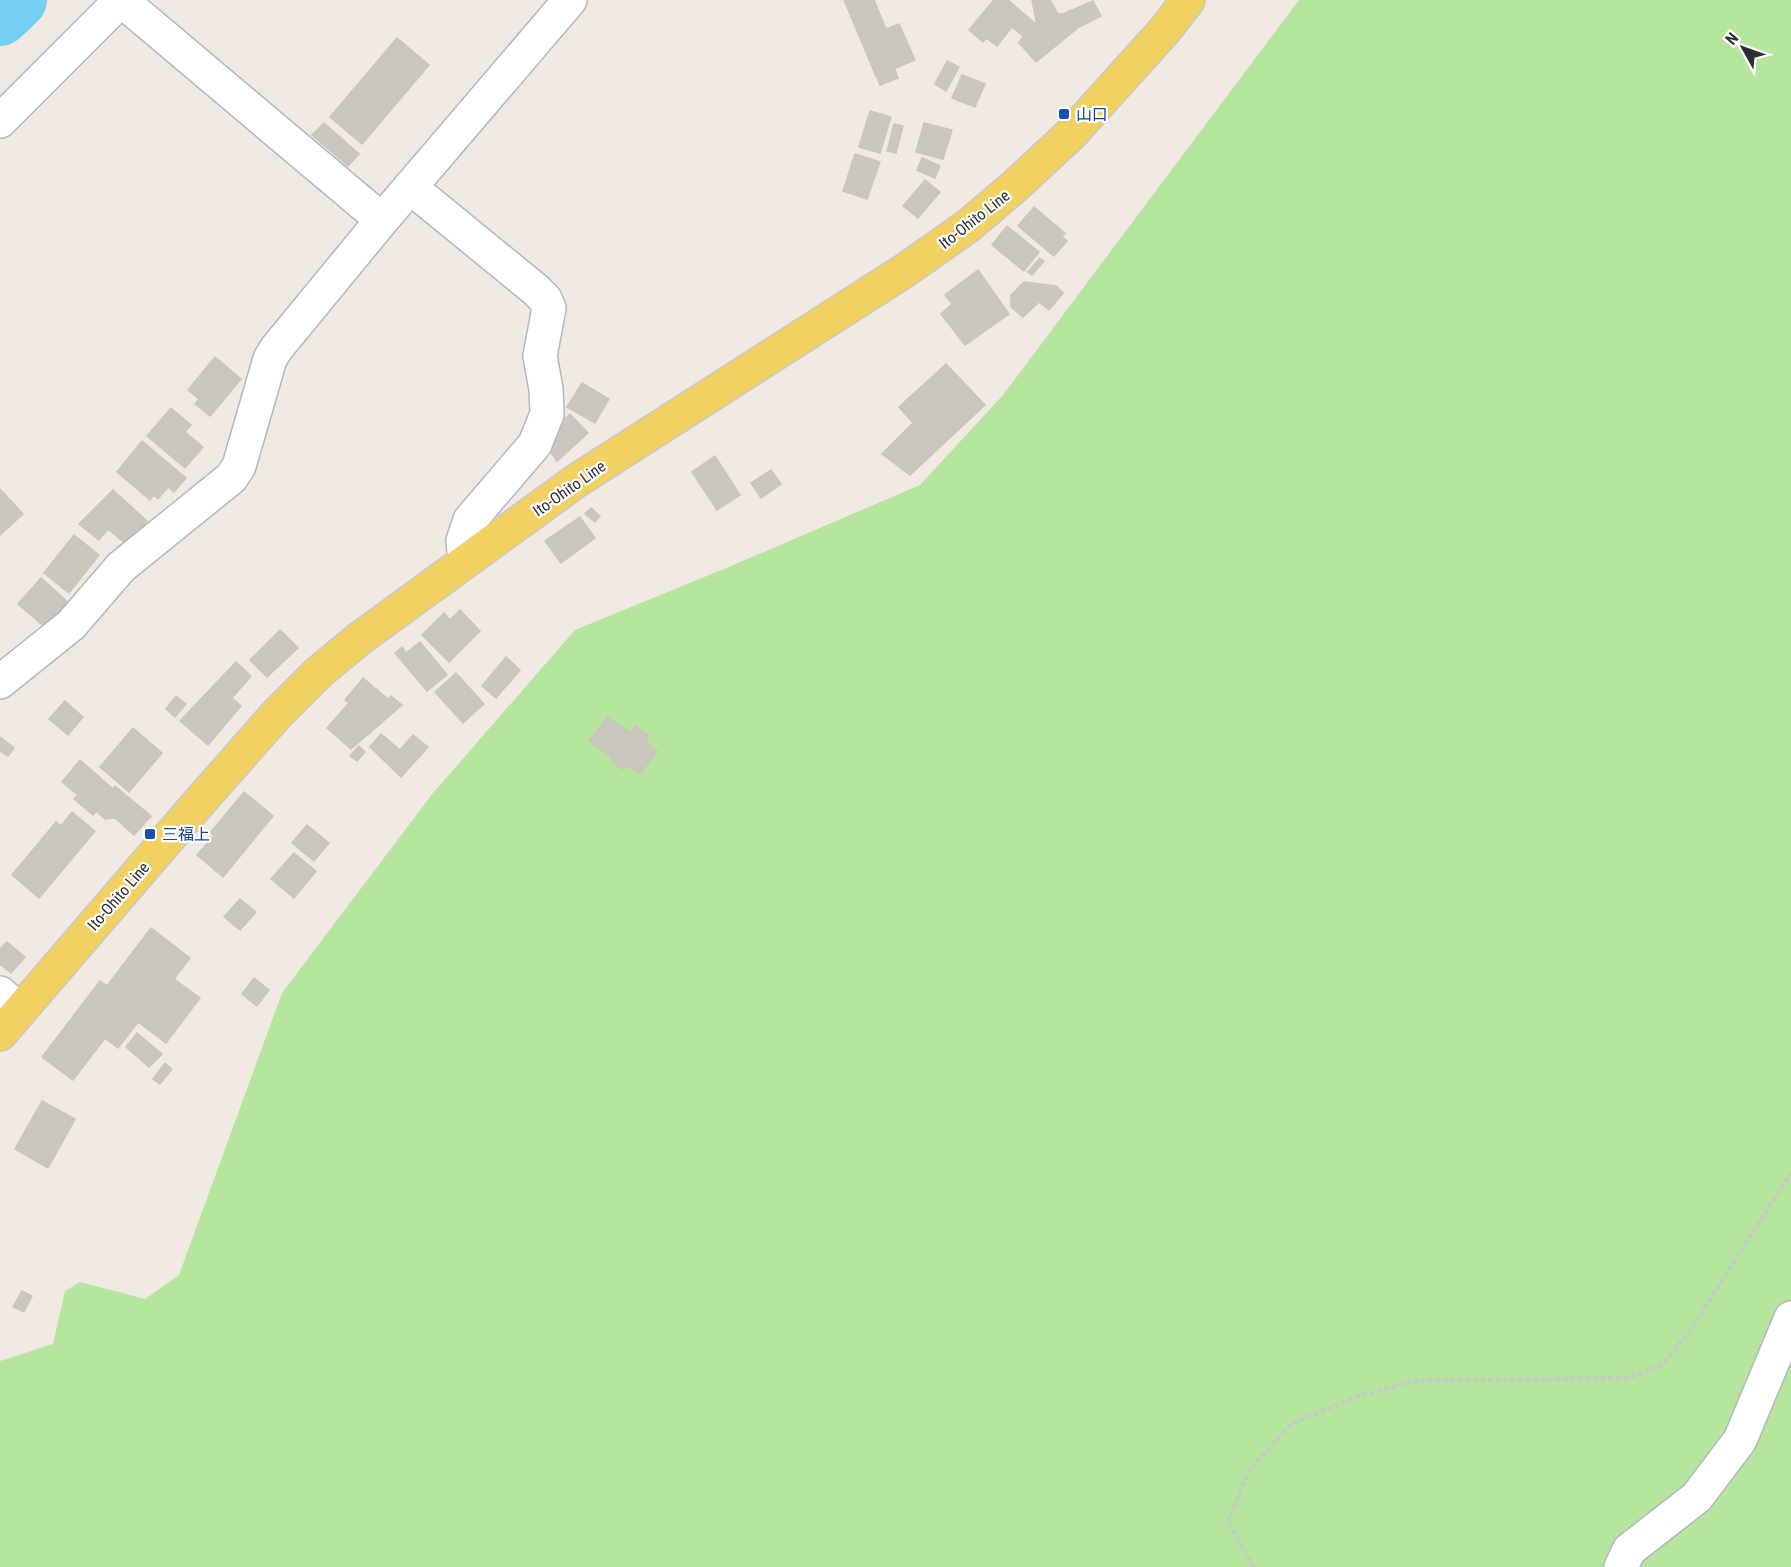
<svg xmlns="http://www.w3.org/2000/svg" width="1791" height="1567" font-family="'Roboto Condensed','Noto Sans JP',sans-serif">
<rect width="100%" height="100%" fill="#efe9e1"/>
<path fill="#b6e59e" d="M1299 0H1791V1567H0V1361L53 1344 65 1291 80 1282 145 1299 179 1275 282 993 433 793 575 630 731 566 920 485 1003 395Z"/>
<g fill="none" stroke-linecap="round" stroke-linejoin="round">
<path stroke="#75cff0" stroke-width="58" d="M0 17 18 0"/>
</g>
<path fill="#cbc7bf" stroke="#cbc5ba" stroke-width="1.5" d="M844 0H874L886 29 899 24 915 60 876 76Z
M994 0H1008L1037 25 1032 0H1050L1058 14H1063L1093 1 1101 16 1079 27 1036 62 1019 43 1023 36 1012 27 997 46 986 38 983 42 969 30Z
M397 38 429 65 362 144 330 117Z
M947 61 959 67 946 91 935 84Z
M895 70 898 78 880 85 877 77Z
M962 75 985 84 975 107 952 98Z
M870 111 891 117 880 153 859 147Z
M324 123 359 154 348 166 312 135Z
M924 123 952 130 943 159 916 152Z
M894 124 903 126 896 153 887 151Z
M855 154 880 162 867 199 843 191Z
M922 158 940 166 935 178 917 170Z
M925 180 940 192 918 218 903 206Z
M1034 207 1065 233 1049 252 1018 226Z
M1007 226 1039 252 1024 271 992 245Z
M1062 237 1067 241 1054 256 1049 252Z
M1040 258 1044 261 1032 275 1028 272Z
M978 270 1009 314 965 345 941 314 952 304 945 295Z
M1024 282 1056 286 1063 293 1049 310 1039 302 1023 317 1011 307V295Z
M215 357 241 379 210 416 195 404 199 399 188 390Z
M946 364 985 405 910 475 882 454 913 423 899 407Z
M582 383 609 399 595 423 567 407Z
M171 408 191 425 185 432 203 447 185 468 147 436Z
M570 414 588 433 557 461 548 448 556 427Z
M142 441 186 478 174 492 168 487 158 499 154 495 150 500 117 472Z
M715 456 740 495 717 510 692 472Z
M771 470 781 484 761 498 751 483Z
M0 489 23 514 0 535Z
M113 490 147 521 127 545 108 529 99 540 79 524Z
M591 508 600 516 595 522 585 514Z
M580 517 595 538 561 563 545 541Z
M74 535 99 555 69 593 44 573Z
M41 578 70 604 48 630 18 604Z
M460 610 480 631 449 662 422 635 444 613 450 620Z
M280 630 298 648 267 677 250 660Z
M420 642 447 675 427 691 395 653 402 647 406 653Z
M506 657 520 670 496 698 482 686Z
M236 662 251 676 232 698 241 706 208 745 180 721Z
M456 673 484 704 463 723 435 692Z
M363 678 388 699 391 696 402 705 351 749 327 728 349 703 345 700Z
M176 696 186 704 175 717 166 709Z
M65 701 83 717 68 735 49 719Z
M608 717 630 733 636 726 649 736 645 742 657 751 640 774 630 766 622 769 611 761 613 758 589 741Z
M133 728 162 753 129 792 100 767Z
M381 734 400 750 413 735 428 747 401 777 370 747Z
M0 737 14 748 8 756 0 751Z
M359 746 365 752 357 761 350 756Z
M80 760 113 789 115 786 151 816 134 835 115 818 105 819 96 811 93 815 74 799 78 795 62 782Z
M244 792 273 816 223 877 197 855 214 836 210 833Z
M72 812 95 831 39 898 12 875 56 822 61 826Z
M307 825 329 843 314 861 292 843Z
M294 853 316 871 294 898 271 879Z
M240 899 256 912 240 930 224 917Z
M151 928 190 958 174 979 200 998 166 1043 138 1022 118 1048 105 1038 73 1080 42 1057 100 981 107 986Z
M7 942 25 957 11 973 0 964V949Z
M254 978 269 990 257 1006 242 994Z
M137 1033 162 1054 149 1067 126 1047Z
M165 1063 172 1069 160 1084 153 1079Z
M42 1101 75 1119 48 1168 15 1149Z
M22 1291 32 1296 24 1312 13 1307Z"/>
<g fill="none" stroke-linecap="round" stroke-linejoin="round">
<g stroke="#b4b7c1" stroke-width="36">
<path id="street" d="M121 0 382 220
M0 121 121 0
M410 187 536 290 545 299 549 308 540 356 546 389 547 414 535 444 470 520 463 541 465 561
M0 682 71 625 121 567 231 478 239 466 270 359 276 349 382 220 570 0
M0 993 20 1011
M1621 1567 1629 1550 1697 1497 1740 1440 1791 1318"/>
</g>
<g stroke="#c9c9c9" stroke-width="36">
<path id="primary" d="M0 1034 196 806 276 715 318 673 359 639 576 481 904 271 968 226 1015 186 1072 133 1165 30 1188 0"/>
</g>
<path stroke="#c9c9c9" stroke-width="4" stroke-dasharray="4.5 3" stroke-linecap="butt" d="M1254 1567 1228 1522 1249 1470 1291 1424 1356 1397 1416 1381 1628 1378 1662 1365 1689 1332 1791 1173"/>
<use href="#street" stroke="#fff" stroke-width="33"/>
<use href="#primary" stroke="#f2d163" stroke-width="33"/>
</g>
<g fill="#1a4fb4" stroke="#fff" stroke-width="2">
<rect x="1058" y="108" width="12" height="12" rx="3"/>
<rect x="144" y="828" width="12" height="12" rx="3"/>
</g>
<g text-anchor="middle" stroke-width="4.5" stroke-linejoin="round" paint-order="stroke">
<g font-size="16" fill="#164399" stroke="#fff" text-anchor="start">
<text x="1076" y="120">山口</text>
<text x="162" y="840">三福上</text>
</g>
<g font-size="16" fill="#2e2e2e" stroke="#fff">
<text transform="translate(974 219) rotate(-38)" y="6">Ito-Ohito Line</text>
<text transform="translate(569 488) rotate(-35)" y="6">Ito-Ohito Line</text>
<text transform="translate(118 896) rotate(-49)" y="6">Ito-Ohito Line</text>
</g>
</g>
<g transform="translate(1743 48) rotate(310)" stroke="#ffffff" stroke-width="4.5" paint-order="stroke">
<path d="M0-4.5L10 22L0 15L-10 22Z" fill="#2e2e2e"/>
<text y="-9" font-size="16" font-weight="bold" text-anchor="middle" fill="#2e2e2e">N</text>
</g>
</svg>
